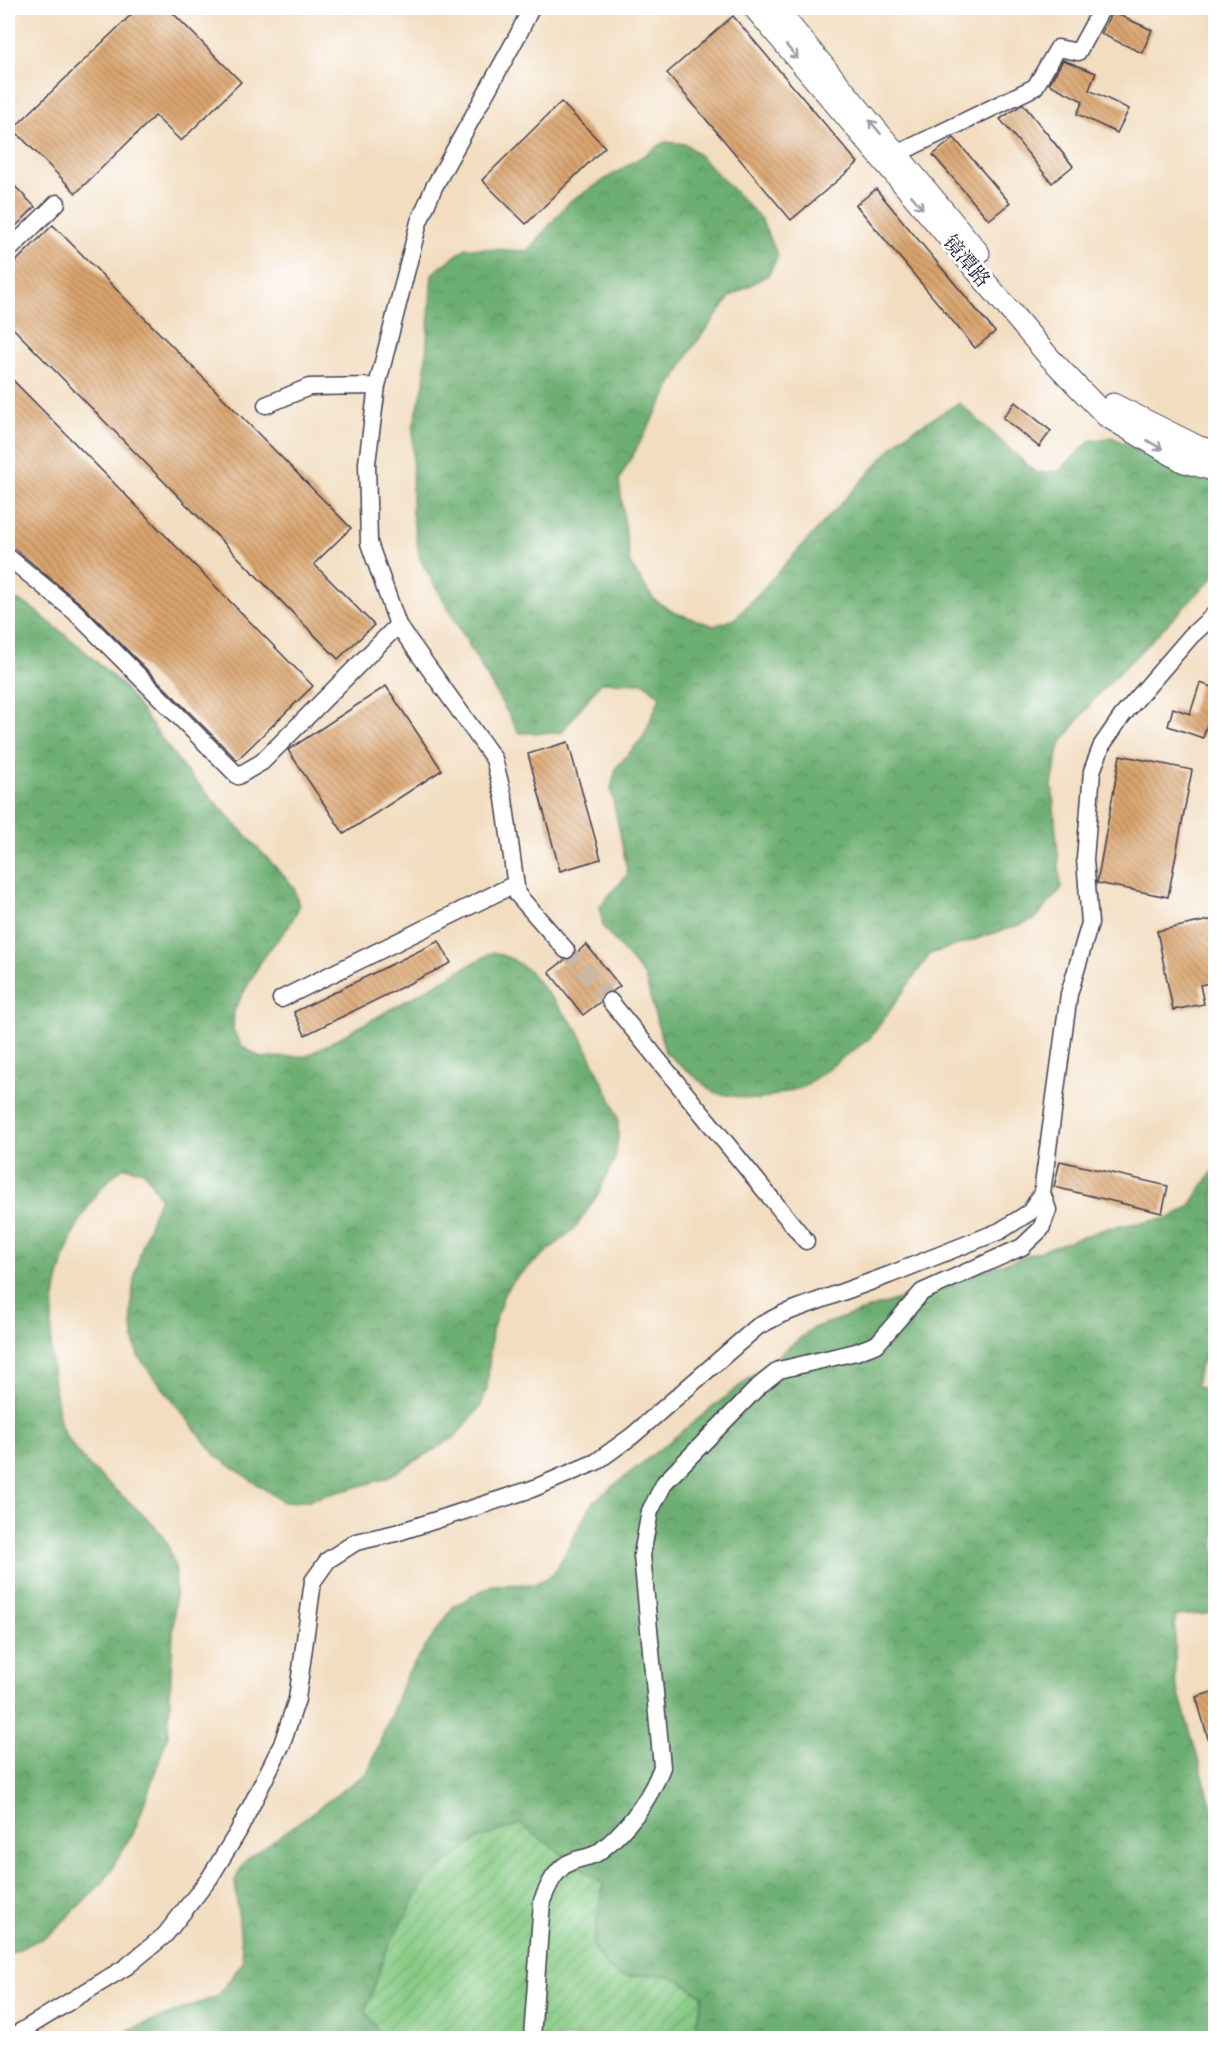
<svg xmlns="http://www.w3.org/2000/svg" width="1223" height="2046" font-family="'Libre Bodoni','Noto Serif SC',serif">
<defs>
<pattern id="forest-crowns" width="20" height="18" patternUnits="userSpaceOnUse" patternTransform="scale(1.5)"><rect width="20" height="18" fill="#6daf72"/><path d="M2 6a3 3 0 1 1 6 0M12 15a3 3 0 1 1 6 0" fill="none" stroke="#598e5f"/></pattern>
<pattern id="garden-furrows" width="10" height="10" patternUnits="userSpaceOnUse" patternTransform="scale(1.5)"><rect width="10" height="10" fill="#87cb85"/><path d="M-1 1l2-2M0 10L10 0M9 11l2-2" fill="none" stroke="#74ae74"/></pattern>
<pattern id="building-back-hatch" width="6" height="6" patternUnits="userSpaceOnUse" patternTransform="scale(1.5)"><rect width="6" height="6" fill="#daa46e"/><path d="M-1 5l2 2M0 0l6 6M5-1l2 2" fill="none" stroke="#b0855c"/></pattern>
</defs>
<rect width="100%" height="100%" fill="#fff"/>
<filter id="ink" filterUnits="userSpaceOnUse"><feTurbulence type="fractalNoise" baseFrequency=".0167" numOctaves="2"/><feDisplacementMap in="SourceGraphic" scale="12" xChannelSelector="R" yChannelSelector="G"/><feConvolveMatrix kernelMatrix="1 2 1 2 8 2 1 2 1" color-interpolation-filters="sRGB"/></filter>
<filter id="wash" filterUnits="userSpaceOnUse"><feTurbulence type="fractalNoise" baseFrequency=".008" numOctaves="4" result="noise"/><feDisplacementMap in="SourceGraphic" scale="24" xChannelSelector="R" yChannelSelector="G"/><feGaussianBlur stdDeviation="1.35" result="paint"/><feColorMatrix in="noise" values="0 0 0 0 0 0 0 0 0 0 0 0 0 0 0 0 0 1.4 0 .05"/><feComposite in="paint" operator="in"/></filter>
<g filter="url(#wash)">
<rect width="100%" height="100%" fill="#f2ddc0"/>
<path fill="url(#forest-crowns)" stroke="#486856" stroke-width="1.5" d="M665 142 686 144 702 158 761 219 778 256 768 275 731 296 692 348 619 480 630 564 654 600 673 612 714 626 735 619 903 436 959 403 1036 473 1059 471 1090 441 1112 437 1168 466 1215 480V576L1099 693 1060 744 1052 784 1061 889 1034 920 930 954 870 1038 803 1087 758 1100 715 1093 665 1052 645 977 603 927 600 906 628 874 611 789 616 768 644 736 660 697 645 683 601 682 561 733H519L420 559 412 513 413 428 424 384 432 274 466 248 528 251 569 202Z
M8 597 29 606 79 646 123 686 184 769 294 887 299 907 289 926 264 956 234 1010 233 1030 242 1046 261 1058 307 1056 493 952 512 959 528 970 578 1030 611 1099 618 1118V1137L615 1158 598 1194 576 1227 516 1278 504 1294 492 1330 487 1388 481 1406 455 1437 385 1479 305 1501 283 1502 216 1456 138 1356C121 1303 140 1246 160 1197L144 1171 124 1167C60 1214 41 1323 56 1396 58 1407 58 1422 64 1432 87 1475 131 1497 161 1534 169 1545 173 1559 176 1572L168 1735 136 1827 105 1880 49 1935 8 1954Z
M1215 1168V1348L1200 1365 1196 1385 1215 1397V1613L1175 1616V1680L1215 1817V2019L1212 2029 1201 2038H693L703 1996C692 1990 676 1976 665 1975 624 1973 620 1991 593 1947L603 1884 386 1951 366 2011 382 2038H115L131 2029 218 1996 243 1962 235 1881 244 1862 368 1772 407 1674 454 1606 492 1585 534 1584 553 1575 593 1502 813 1328 1108 1228 1170 1218 1189 1207Z"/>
<path fill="url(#garden-furrows)" stroke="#547660" stroke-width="1.5" d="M520 1824 603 1884 593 1947C620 1991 624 1972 665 1975 677 1976 693 1990 703 1996L693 2038H382L366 2011 386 1951 427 1878 478 1839Z"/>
<g id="blocks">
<path fill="url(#building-back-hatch)" d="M138 8H168L241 82 181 141 155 116 76 193 13 129Z
M1112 12 1152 30 1142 53 1101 34Z
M733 16 858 163 791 220 667 73Z
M1063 60 1096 73 1089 90 1129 109 1117 133 1077 114 1083 101 1049 84Z
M561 102 605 147 526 224 482 180Z
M1023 104 1073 166 1052 183 1000 119Z
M954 138 1010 203 989 220 933 155Z
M8 179 35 207 8 234Z
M876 189 995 332 975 348 856 205Z
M53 225 351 528 314 564 374 625 338 659 8 323V269Z
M8 375 313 686 237 760 82 605 15 549 8 547Z
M1015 402 1051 431 1039 447 1003 418Z
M1200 683 1215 688V697L1203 738 1168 726 1173 708 1190 714Z
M386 686 442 770 344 834 288 750Z
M568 742 601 859 560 871 528 754Z
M1120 755 1192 770 1168 897 1097 883Z
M1215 919V982L1200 985 1204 1004 1173 1010 1157 931Z
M439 941 451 963 305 1035 294 1012Z
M586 944 620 986 613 991 604 993 600 1002 583 1015 549 972 565 960 572 958Z
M1060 1161 1168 1186 1162 1213 1054 1187Z
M1215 1691V1752H1212L1196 1697Z"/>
</g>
</g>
<g filter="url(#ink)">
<use href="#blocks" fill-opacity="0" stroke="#413e4f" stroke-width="1.5"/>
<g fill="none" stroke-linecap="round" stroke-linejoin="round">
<path stroke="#c8b8a5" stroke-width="16" stroke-dasharray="16 8" stroke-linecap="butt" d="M566 950 610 1001"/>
<g stroke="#413e4f" stroke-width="19">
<path id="minor" d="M531 8 519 33 434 187 419 222 377 386 367 463 369 543 398 625 494 759 504 799 517 894 566 950
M897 154 1035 87 1058 48 1078 52 1102 8
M8 251 57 203
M266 405 309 387 377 386
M8 557 75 612 238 776 262 762 398 625
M281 999 515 884
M610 1001 806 1241
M10 2038 126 1967 165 1935 209 1879 238 1832 282 1744 297 1699 313 1581 328 1560 356 1542 396 1533 532 1489 596 1462 632 1436 757 1327 782 1314 889 1275 1000 1231 1030 1212 1042 1193 1069 994 1090 923 1085 859 1092 771 1102 745 1122 716 1191 636 1216 613
M532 2038 542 1901C548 1886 556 1867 573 1861 581 1858 592 1857 599 1852 628 1829 649 1801 662 1767L642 1555 650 1511 665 1482 759 1386 779 1370 856 1352 877 1344 922 1292 1022 1247 1041 1229 1048 1210 1042 1193"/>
</g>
<g stroke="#413e4f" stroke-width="23">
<path id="major" d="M754 8 1049 357 1106 416 1184 462 1216 471
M776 8 979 253
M1113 404 1199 447 1216 451"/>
</g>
<use href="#minor" stroke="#fff" stroke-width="16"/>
<use href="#major" stroke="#fff" stroke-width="21"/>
</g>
<defs><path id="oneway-shaft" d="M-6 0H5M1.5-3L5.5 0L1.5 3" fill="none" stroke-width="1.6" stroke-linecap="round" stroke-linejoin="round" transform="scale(1.5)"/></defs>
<g stroke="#9c9ca7">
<use href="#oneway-shaft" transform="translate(792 52) rotate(50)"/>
<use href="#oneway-shaft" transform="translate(875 127) rotate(-130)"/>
<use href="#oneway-shaft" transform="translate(917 202) rotate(50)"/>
<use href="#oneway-shaft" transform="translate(1155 445) rotate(31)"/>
</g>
</g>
<g text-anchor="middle" stroke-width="6" stroke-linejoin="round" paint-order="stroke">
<g font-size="20" fill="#22223b" stroke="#fff">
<text transform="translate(967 261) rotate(50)" y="7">镜潭路</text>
</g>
</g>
<rect width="1223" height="2046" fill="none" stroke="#fff" stroke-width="30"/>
</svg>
